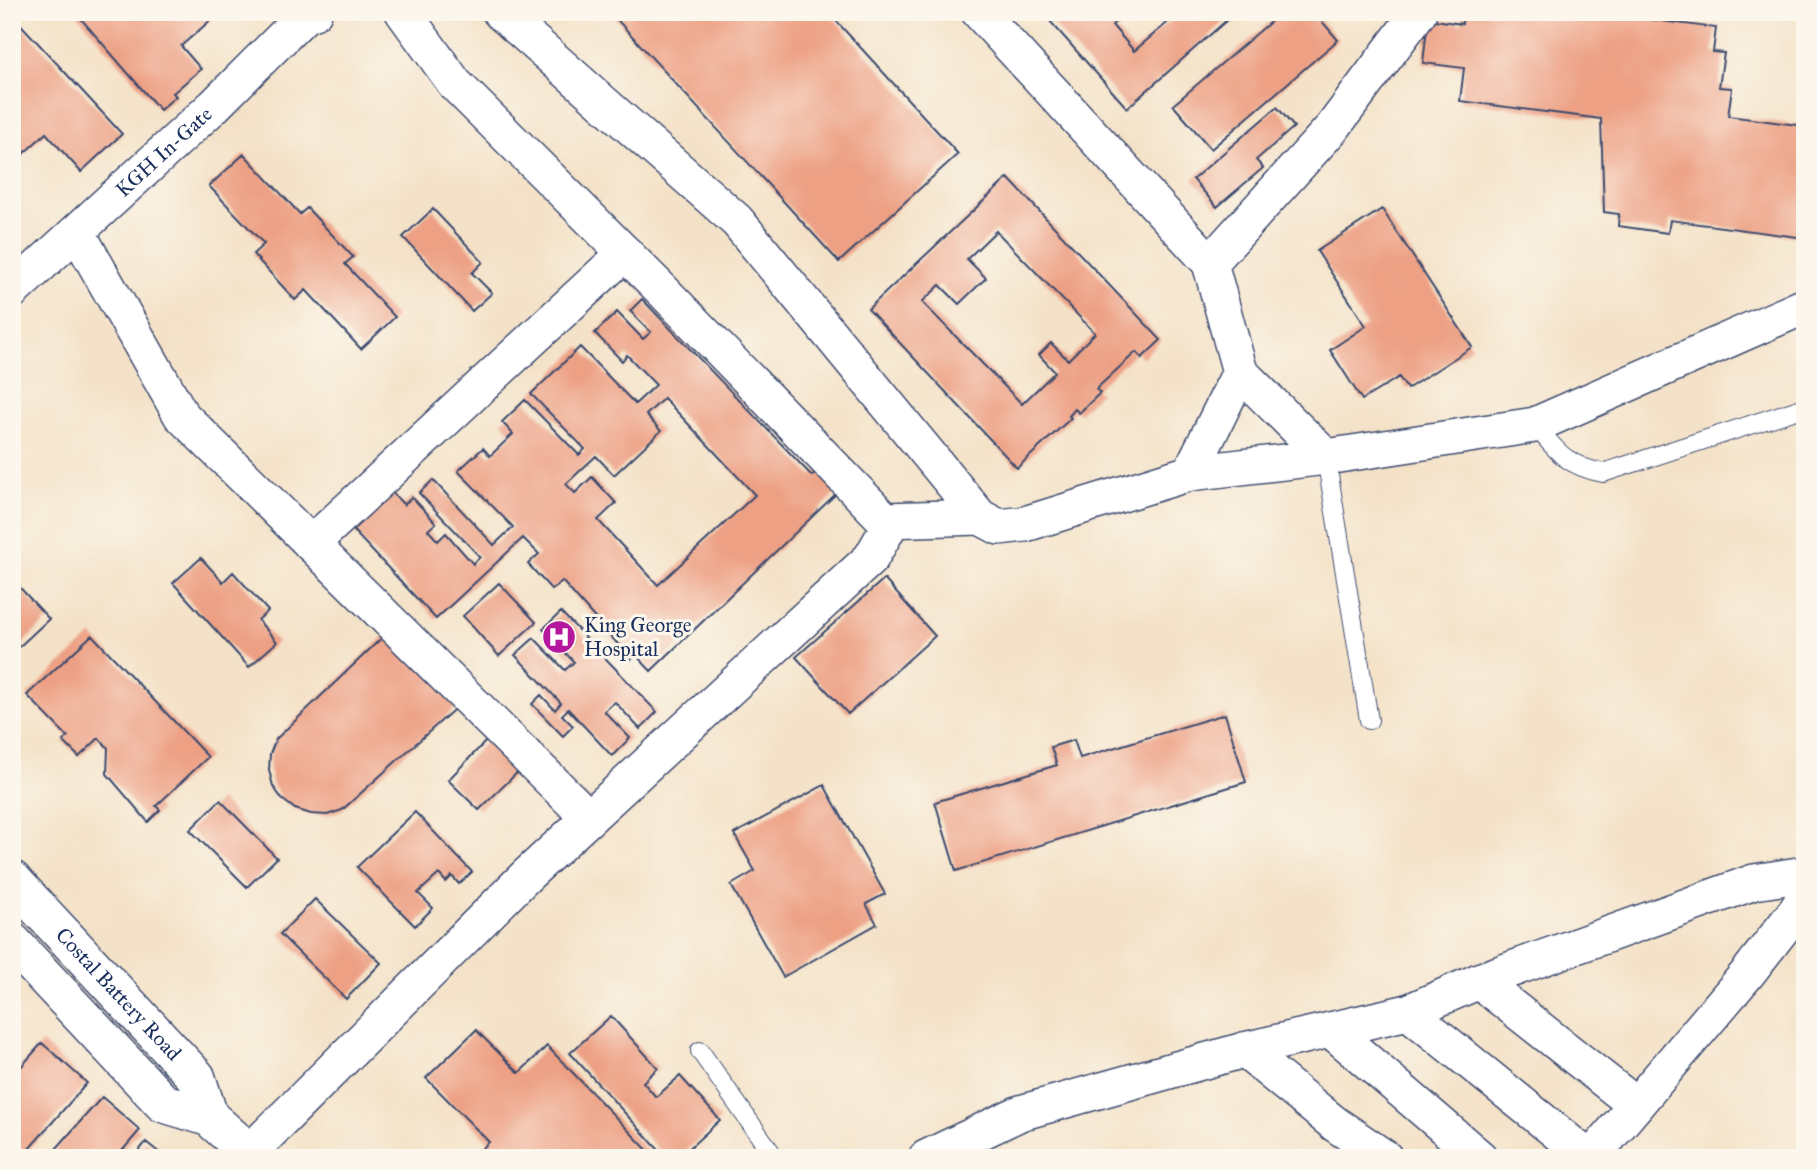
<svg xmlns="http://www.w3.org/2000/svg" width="1817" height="1170" font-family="'IM FELL Great Primer',serif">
<rect width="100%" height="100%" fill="#fbf7ec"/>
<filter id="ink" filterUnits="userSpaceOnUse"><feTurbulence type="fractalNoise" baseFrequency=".0143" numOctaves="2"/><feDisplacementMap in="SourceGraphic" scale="14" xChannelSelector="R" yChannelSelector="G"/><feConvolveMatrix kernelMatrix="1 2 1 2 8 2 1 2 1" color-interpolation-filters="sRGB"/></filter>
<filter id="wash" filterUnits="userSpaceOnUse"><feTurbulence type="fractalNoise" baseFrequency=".00686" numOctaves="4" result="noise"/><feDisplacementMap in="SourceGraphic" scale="28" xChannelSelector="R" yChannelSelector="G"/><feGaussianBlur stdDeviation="1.57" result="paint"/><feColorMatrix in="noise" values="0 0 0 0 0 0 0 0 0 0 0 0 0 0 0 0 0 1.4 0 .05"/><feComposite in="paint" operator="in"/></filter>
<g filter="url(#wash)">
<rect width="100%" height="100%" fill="#f4e2c8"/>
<g id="blocks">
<path fill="#eda084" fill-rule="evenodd" d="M75 12H220L181 46 201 69 173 93 176 96 160 110Z
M610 12H828L958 154 839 262Z
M1042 12H1127L1112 25 1134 51 1180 12H1236L1127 108Z
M1282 12H1314L1338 40 1211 149 1173 105Z
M1463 12H1592L1716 28 1713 52 1724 53 1719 87 1732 88 1728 116 1805 126V238L1670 220 1668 233 1618 226 1619 214 1604 212 1601 119 1460 101 1464 68 1423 63 1428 19 1462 24Z
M12 15 122 134 81 172 46 133 12 164Z
M1277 107 1294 127 1256 160 1263 168 1217 207 1193 179Z
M244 154 300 214 307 208 353 257 345 264 395 317 361 349 306 290 295 300 253 254 264 244 209 186Z
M1008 178 1161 340 1142 358 1136 352 1096 389 1100 393 1079 413 1075 409 1069 416 1071 418 1017 468 868 309ZM996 231 1095 333 1068 360 1051 343 1039 355 1055 372 1022 404 922 302 940 285 959 304 986 278 967 259Z
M433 209 483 262 472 273 492 293 472 311 403 237Z
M1382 209 1472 347 1407 389 1399 377 1362 400 1330 350 1366 326 1317 251Z
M642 299 812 476 819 469 840 490 651 671 636 655 631 659 562 581 552 590 528 564 539 554 523 538 436 619 348 525 388 488 404 505 412 497 436 523 428 530 438 541 446 533 473 564 480 557 419 493 433 480 494 545 513 527 458 471 483 448 490 456 513 434 502 422 525 400 579 455 585 449 531 394 580 347 635 404 656 385 627 355 622 361 595 333 617 312 643 339 651 332 630 311ZM664 398 755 495 658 585 598 520 616 503 592 477 575 493 566 484 596 456 614 475 661 431 646 415Z
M201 558 223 582 233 572 268 611 258 620 277 642 249 667 173 583Z
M12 579 49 619 20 646 13 648Z
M884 579 935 636 848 714 796 657Z
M499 583 536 622 499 656 463 616Z
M561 612 657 712 640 729 615 702 604 711 630 738 612 756 568 709 562 715 573 726 563 736 532 704 541 695 555 710 561 703 515 655 534 638 565 670 574 662 543 629Z
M391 629 460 704 342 810 327 815 311 814 295 809 282 799 273 786 269 770 270 754 276 739Z
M92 635 208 757 156 806 160 810 148 822 107 774 108 748 99 738 79 757 63 741 68 737 27 695Z
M1225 714 1246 782 956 871 935 802 1057 765 1051 747 1074 740 1080 758Z
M492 735 524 766 479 810 448 780Z
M824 785 885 894 866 904 877 924 783 977 731 885 755 871 734 834Z
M220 800 277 858 247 887 190 830Z
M415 812 472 872 459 884 452 876 446 882 439 874 418 893 433 908 415 926 357 867Z
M315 899 381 963 346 999 280 934Z
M611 1016 658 1068 643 1082 656 1097 680 1076 720 1120 684 1153 688 1158H666L570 1053Z
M476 1030 519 1073 547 1046 655 1158H472L489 1142 426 1078Z
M42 1043 87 1083 21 1158H12V1077Z
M102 1097 140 1130 116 1158H48Z
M146 1142 166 1158H133Z"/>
</g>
</g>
<g filter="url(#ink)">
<use href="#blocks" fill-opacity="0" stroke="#3c4a6e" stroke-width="2"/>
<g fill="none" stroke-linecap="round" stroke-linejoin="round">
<g stroke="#3c4a6e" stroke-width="20">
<path id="service" d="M1535 425C1557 452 1567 466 1603 473L1805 407
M1326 457 1369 720
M700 1051 775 1158"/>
</g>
<g stroke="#3c4a6e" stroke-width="38">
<g id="minor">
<path d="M500 12 737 221 980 517 999 527 1025 524 1190 473 1240 372"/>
<path d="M979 12 1210 263"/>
<path d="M77 232 181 415 589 818"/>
<path id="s1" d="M12 291 214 106 305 15 314 12"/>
<path d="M1326 457 1240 372 1210 263 1333 127 1419 12"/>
<path d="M1190 473 1326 457 1535 425 1805 306"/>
<path d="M885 520 980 517"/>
<path d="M311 544 625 253"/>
<path d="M1479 981 1636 1105"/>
<path d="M1408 1012 1589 1158"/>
<path d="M1331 1030 1480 1158"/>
<path d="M1244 1050 1335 1124 1385 1158"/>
<path d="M249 1153 526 876 871 558 887 530 885 520 663 291 455 84 403 12"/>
<path d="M926 1158 1020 1113 1244 1050 1408 1012 1479 981 1754 882 1805 874"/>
<path d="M1591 1158 1747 974 1796 911 1805 896"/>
</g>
</g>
<g stroke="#3c4a6e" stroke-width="41">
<g id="tertiary">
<path id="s2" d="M12 880 196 1077 209 1117"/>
<path d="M12 942 163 1103 209 1117 255 1158"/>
</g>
</g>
<use href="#service" stroke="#fff" stroke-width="18"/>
<use href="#minor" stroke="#fff" stroke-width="35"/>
<use href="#tertiary" stroke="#fff" stroke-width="38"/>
</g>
</g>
<defs>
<g id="hospital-disc" transform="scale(1.75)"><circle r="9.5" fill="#b5179e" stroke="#fbf7ec"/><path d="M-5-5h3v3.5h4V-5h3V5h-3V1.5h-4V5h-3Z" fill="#fff"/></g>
</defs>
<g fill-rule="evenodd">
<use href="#hospital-disc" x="559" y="637"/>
</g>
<g text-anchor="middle" stroke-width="6" stroke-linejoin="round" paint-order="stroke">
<g font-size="21" fill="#1b2f5e" stroke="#fbf7ec">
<text dy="7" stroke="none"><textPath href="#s1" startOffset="206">KGH In-Gate</textPath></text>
<text dy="7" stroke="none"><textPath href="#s2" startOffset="156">Costal Battery Road</textPath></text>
</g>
<g font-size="21" fill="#1b2f5e" stroke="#fbf7ec" text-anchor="start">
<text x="584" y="632">King George<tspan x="584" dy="24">Hospital</tspan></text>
</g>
</g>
<rect width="1817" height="1170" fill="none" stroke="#fbf7ec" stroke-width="42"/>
</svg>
